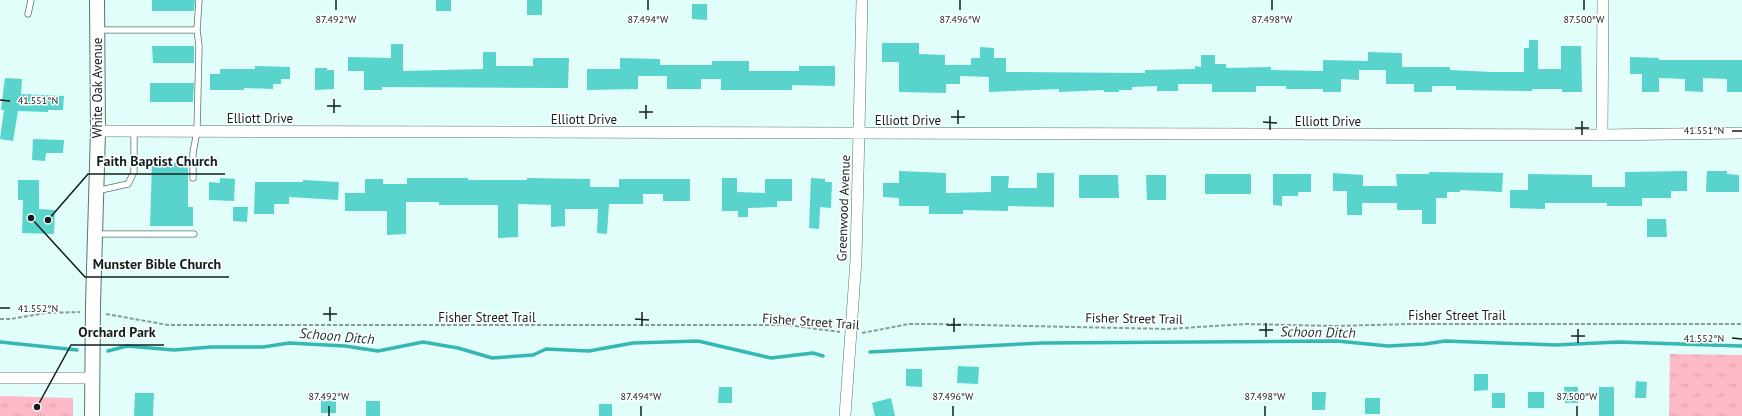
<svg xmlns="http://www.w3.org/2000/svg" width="1742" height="416" font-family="'PT Sans',sans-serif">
<defs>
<pattern id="park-tufts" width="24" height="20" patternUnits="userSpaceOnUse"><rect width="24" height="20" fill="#fdbac6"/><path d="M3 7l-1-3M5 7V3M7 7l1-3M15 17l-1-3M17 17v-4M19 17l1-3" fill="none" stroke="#d89faa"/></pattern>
</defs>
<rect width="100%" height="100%" fill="#e2fefb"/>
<path fill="url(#park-tufts)" d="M1670 354 1742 355V416H1669Z
M0 396 73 398V416H0Z"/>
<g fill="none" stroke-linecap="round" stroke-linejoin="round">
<path stroke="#36b8b2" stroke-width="3.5" d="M0 342 77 350
M108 351 127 346 174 350 211 347H263L289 343 345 346 378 351 423 342 458 348 492 358 533 355 546 349 589 351 633 343 698 341 771 358 813 353 823 356
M870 352 1042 343 1337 341 1388 346 1425 344 1445 341 1555 345 1618 342 1742 346"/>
</g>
<path fill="#58d4cd" d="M152 0H195L194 11H152Z
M436 0H451V11H436Z
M527 0H542V15H527Z
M692 4H707V20L692 19Z
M1529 40H1538V69H1561V46H1581L1582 92H1562V89H1532V91L1456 90V86H1432V92H1414V84H1386V70H1359V80L1341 79V92H1323V89H1286V86H1256V92H1212V84H1178V91H1157V86L1132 87V90H1119V92H1104V90L1059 92V89L989 92V77L960 76V84H946V93L899 92V62H882V43H919V54L945 55V65H971V58H980V47L994 48V58H1006V72L1145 73V70L1195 69V66L1201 67V55H1215V64H1226V68L1271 67V70L1323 71V60L1368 61V52L1402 53V67H1450V70L1492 72H1524V48H1529Z
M391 44H403V71L483 69V52H496V66H533V58H569L568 88 382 87V90H364V71H348V57L391 58Z
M152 46H194V63H153Z
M1630 57 1659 58V60H1742V92H1727V79L1703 78V92L1685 91V79L1659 78V92H1642V74H1630Z
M620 58 660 59V65H712V61H749V71H799V66H835V86L792 85V90H721V79H701V89H667V76H638V89L587 90V69H620Z
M255 66 290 67V79H281V84H273V89L244 88V90H210V74H220V69H255Z
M315 68H327V70H334V89L315 90Z
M5 78 22 79 21 94 64 96 63 110H48V112L18 111 13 141 0 139 4 110H1Z
M150 83H194L193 102H150Z
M33 139 64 140 63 153H46L45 161 32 160Z
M152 163H188V207H193V226H150Z
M899 171 946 173V193L991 192V176H1009L1008 188H1037V173H1054V207L1008 206V211L963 210V214H929V206H899V198L883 197V183H899Z
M1687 171V191H1671V198H1642V206H1607V203H1545V209L1510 208V190H1528V174L1592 175V187H1625V172Z
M1707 171H1727V174L1739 175V192H1706Z
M1429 172 1503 173 1502 192 1460 190V192H1447V198H1436V224H1422V210H1397V203H1362V215H1347V191H1333V173L1363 175V186H1397L1396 174H1429Z
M1205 174H1251V194H1205Z
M1273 174H1311V192H1298V196H1282V206L1273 205Z
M1079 175H1118L1119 198H1079Z
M1146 175H1166V200H1147Z
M220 178 235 179 234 201 209 200V182L220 183Z
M407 178H468V180H527V178L590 179V187H619V179H690V201H663V194H643V204H609L607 234 597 233 598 209H565V226L551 227V205L518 204V237L498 238V205H439V202H406V234L387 235V211H345V193H365V179H383V184H407Z
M722 178H737V192L765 193V179H792V201H777V207L748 208V217H738V211H722Z
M811 178 825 179V182H832L831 208 820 207 819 229 809 228Z
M18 180H39V209L55 210 54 234 22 233 23 200H18Z
M303 180 339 182 338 200 289 197V204H274V214H254L255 182H303Z
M233 207H248L247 222 233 221Z
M1647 219H1666L1667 237H1647Z
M958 366 979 367 978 384 957 383Z
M906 369H922V387L906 386Z
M1474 374H1488V390L1474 391Z
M1636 381 1647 382 1646 398H1635Z
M719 387H732V403H718Z
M1564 387H1578V403H1565Z
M1599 387H1614V416H1599Z
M1312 392H1326L1325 410H1312Z
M1528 392H1544V408H1528Z
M135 393H154L153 416H134Z
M1492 393H1505V408H1492Z
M321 396 336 397V413H321Z
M891 398 895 416H875L872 403Z
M1365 398H1380V414H1365Z
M366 401H380V416H366Z
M599 404H612V416H599Z"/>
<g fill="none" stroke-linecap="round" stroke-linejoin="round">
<g stroke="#567573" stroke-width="7">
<path id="service" d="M28 14 31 0
M98 30H197L199 0
M193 178V153L197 131 199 46 197 30
M96 191 128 184 134 172V131
M95 234H194"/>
</g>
<g stroke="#567573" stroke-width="12">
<path id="minor" d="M98 131 1602 135 1742 133
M1602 135 1603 0
M0 378H92
M845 416 856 260 862 0"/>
</g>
<g stroke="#567573" stroke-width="16">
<path id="tertiary" d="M92 416 93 305 98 131 97 0"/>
</g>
<path stroke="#869b99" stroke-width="2" stroke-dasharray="4 2" stroke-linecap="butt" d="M106 314 168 325H787L840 332
M0 319H11L45 313 80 312
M862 333 909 324H934L1168 329 1245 324 1336 326 1409 324H1742"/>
<use href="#service" stroke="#fff" stroke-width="5.5"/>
<use href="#minor" stroke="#fff" stroke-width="11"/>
<use href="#tertiary" stroke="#fff" stroke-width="14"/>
</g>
<path fill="none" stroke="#121e1d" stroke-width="1.5" d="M336 10V0M648 10V0M960 10V0M1272 10V0M1584 10V0M0 100 10 101M327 106H341M639 112H653M334 113V99M951 117H965M646 119V105M1263 122 1277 123M958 124V110M1575 128H1589M1270 130V116M1732 131H1742M1582 135V121M0 308H10M323 314H337M635 319 649 320M330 321V307M947 325H961M642 326V312M1259 330H1273M954 332V318M1571 336H1585M1266 337V323M1732 338 1742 339M1578 343V329M329 416V406M641 416V406M953 416V406M1265 416V406M1577 416V406"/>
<g text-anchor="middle" stroke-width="3" stroke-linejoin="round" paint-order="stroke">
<g font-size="13" fill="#121e1d" stroke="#fff">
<text transform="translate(97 88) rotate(-90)" y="5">White Oak Avenue</text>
<text x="260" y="123">Elliott Drive</text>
<text x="584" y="124">Elliott Drive</text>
<text x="908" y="125">Elliott Drive</text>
<text x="1328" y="126">Elliott Drive</text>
<text transform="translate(843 208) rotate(-88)" y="5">Greenwood Avenue</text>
<text x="1457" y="320">Fisher Street Trail</text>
<text x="487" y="322">Fisher Street Trail</text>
<text transform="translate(1134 318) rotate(1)" y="5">Fisher Street Trail</text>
<text transform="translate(811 321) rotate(4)" y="5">Fisher Street Trail</text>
</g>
<g font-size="14" font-style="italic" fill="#203534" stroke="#fff">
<text transform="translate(1318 332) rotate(1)" y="5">Schoon Ditch</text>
<text transform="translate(337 336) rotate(5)" y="5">Schoon Ditch</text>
</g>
</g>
<g font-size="10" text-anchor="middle" fill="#121e1d" stroke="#fff" stroke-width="3" stroke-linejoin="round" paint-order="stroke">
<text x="336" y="23">87.492°W</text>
<text x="648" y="23">87.494°W</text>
<text x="960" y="23">87.496°W</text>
<text x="1272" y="23">87.498°W</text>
<text x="1584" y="23">87.500°W</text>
<text x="38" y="104">41.551°N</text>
<text x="1704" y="134">41.551°N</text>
<text x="38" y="312">41.552°N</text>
<text x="1704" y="342">41.552°N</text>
<text x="329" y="400">87.492°W</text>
<text x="641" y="400">87.494°W</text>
<text x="953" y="400">87.496°W</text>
<text x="1265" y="400">87.498°W</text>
<text x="1577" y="400">87.500°W</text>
</g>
<path fill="none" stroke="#121e1d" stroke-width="1.5" d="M48 220L88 174H225M31 218L85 277H229M37 407L71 345H164"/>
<g fill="#121e1d" stroke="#fff" stroke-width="1.5">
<circle cx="48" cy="220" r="4"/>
<circle cx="31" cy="218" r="4"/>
<circle cx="37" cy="407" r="4"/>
</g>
<g font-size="14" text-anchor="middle" font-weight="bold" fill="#121e1d" stroke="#fff" stroke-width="3" stroke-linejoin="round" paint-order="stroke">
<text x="157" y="166">Faith Baptist Church</text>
<text x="157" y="269">Munster Bible Church</text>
<text x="117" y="337">Orchard Park</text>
</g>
</svg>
